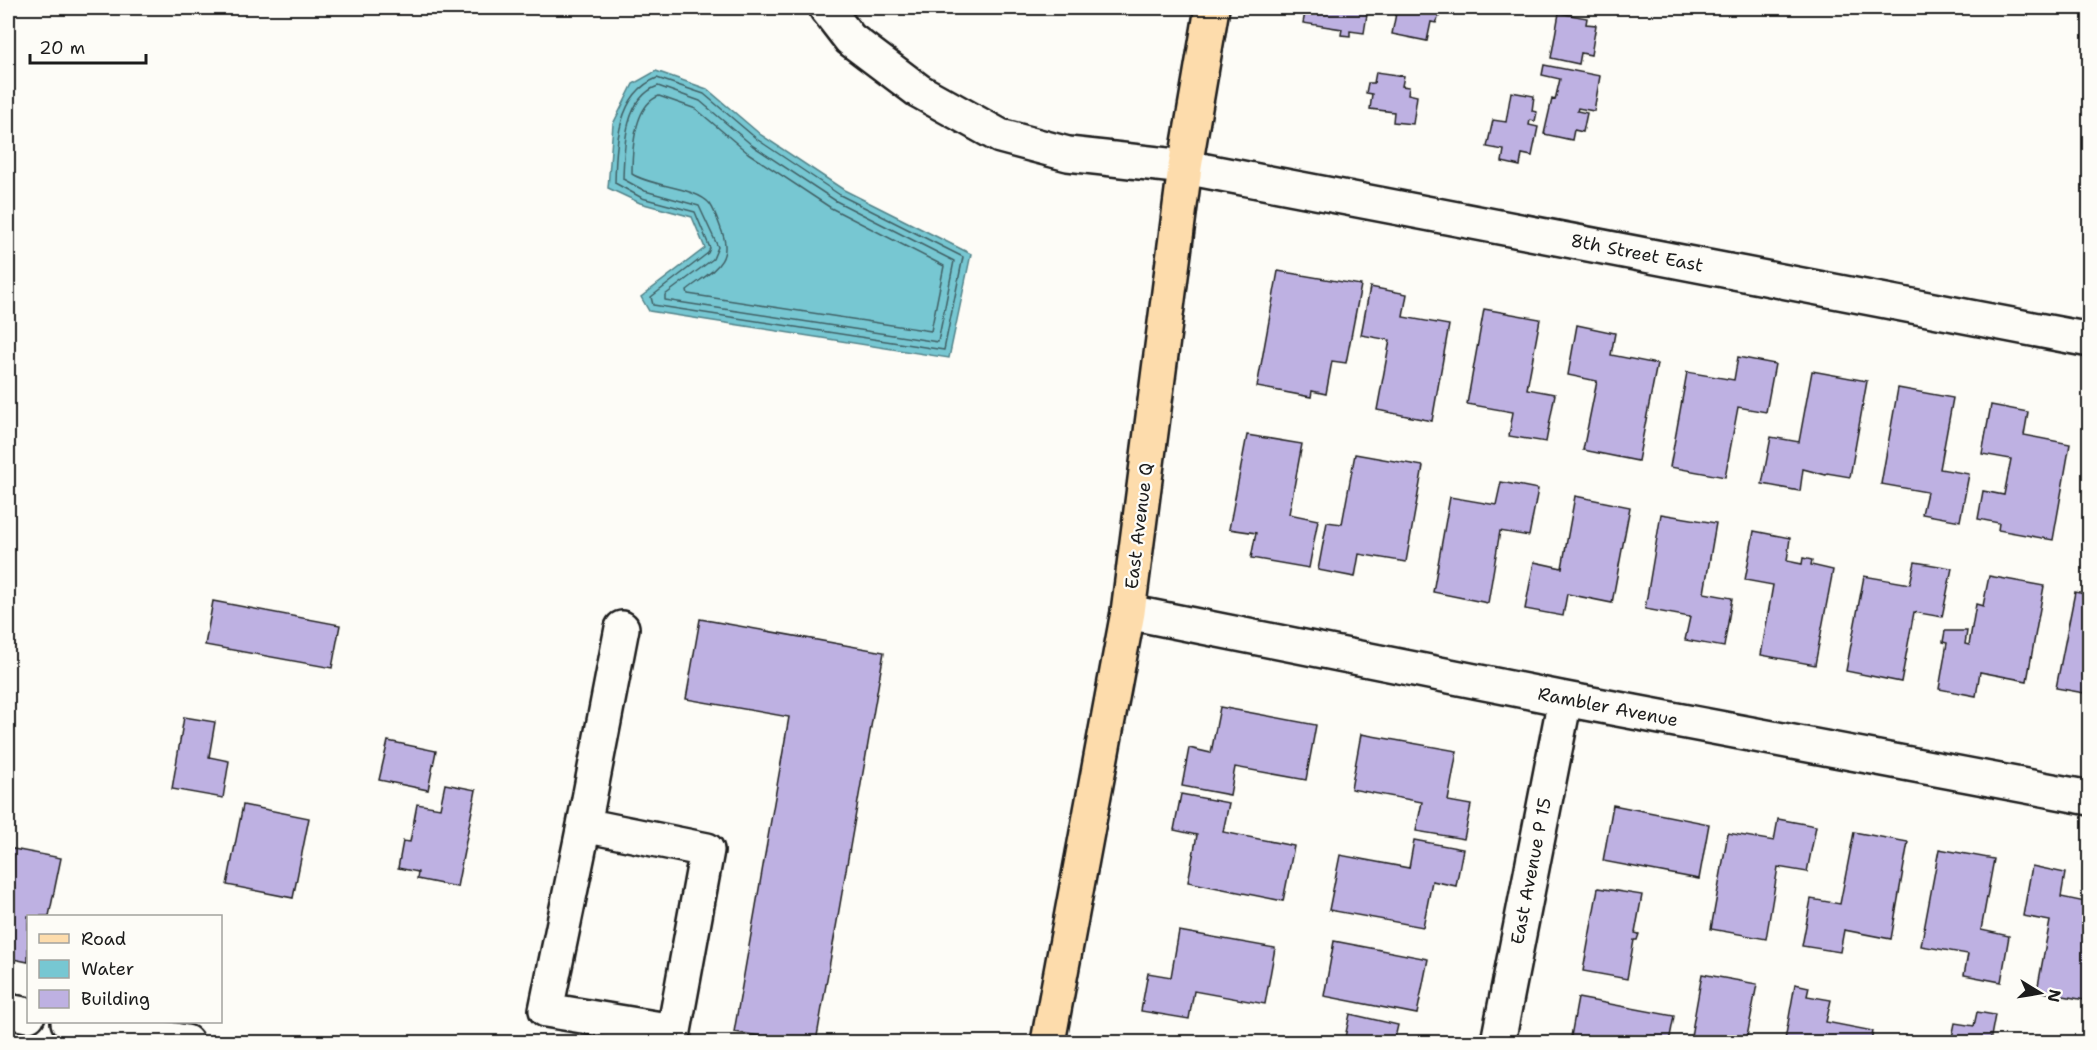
<svg xmlns="http://www.w3.org/2000/svg" width="2097" height="1050" font-family="'Shantell Sans',sans-serif">
<rect width="100%" height="100%" fill="#fdfcf7"/>
<filter id="ink" filterUnits="userSpaceOnUse"><feTurbulence type="fractalNoise" baseFrequency=".0167" numOctaves="2"/><feDisplacementMap in="SourceGraphic" scale="12" xChannelSelector="R" yChannelSelector="G"/><feConvolveMatrix kernelMatrix="1 2 1 2 8 2 1 2 1" color-interpolation-filters="sRGB"/></filter>
<g filter="url(#ink)">
<path fill="#77c7d2" stroke="#538389" stroke-width="1.5" d="M656 71 707 89 761 135 844 190 971 254 949 358 649 311 641 297 705 248 692 217 640 203 608 188 613 124 633 84Z"/>
<g fill="none" stroke-linecap="round" stroke-linejoin="round">
<path stroke="#406065" stroke-width="1.5" d="M657 78 704 94 758 140 840 195 963 257 944 350 653 305 651 297 708 253 710 248 695 212 642 198 615 183C616 146 617 94 657 78Z
M658 86 700 101 753 146 836 201 954 261 938 342 665 300V295L713 259 718 247 699 206 645 191 623 179C624 148 624 98 658 86Z
M659 96 696 109 748 153 831 208 944 266 931 331 688 294 687 290C711 271 735 263 721 229 718 221 715 211 710 204 696 187 652 187 632 174 632 152 634 105 659 96Z"/>
</g>
<path fill="#beb1e2" stroke="#1c1c1c" stroke-width="1.5" d="M1306 8H1368L1364 33 1350 31V36L1341 35 1342 29 1303 23Z
M1397 8H1443L1436 23 1431 22 1427 41 1392 34Z
M1559 13 1587 18 1586 24 1596 25 1591 55 1581 53 1579 64 1551 58Z
M1544 65 1600 76 1594 111 1578 108 1577 111 1587 113 1583 132 1574 130 1572 140 1544 134 1552 99 1555 100 1560 79 1542 75Z
M1376 72 1404 76 1402 86 1409 87 1408 94 1417 96 1413 124 1393 122 1394 112 1370 109 1372 94 1366 93 1368 83H1374Z
M1511 92 1534 96 1532 111 1537 112 1535 121 1530 120 1529 125 1538 127 1532 156 1522 154 1520 166 1502 162 1504 150 1487 147 1493 120 1506 122Z
M1278 271 1361 285 1346 363 1332 361 1326 394 1312 391 1311 397 1257 387Z
M1370 287 1407 294 1403 317 1449 325 1432 421 1377 410 1390 340 1361 335Z
M1484 309 1540 319 1527 389 1555 394 1546 442 1509 436 1513 412 1467 404Z
M1577 325 1615 333 1611 355 1657 364 1638 461 1583 450 1597 381 1568 375Z
M1738 357 1775 364 1766 412 1738 407 1725 477 1670 467 1687 372 1734 380Z
M1812 371 1867 381 1850 477 1827 473 1826 475 1803 469 1800 491 1762 484 1771 437 1799 442Z
M1898 388 1953 398 1940 469 1969 474 1960 521 1922 514 1927 492 1881 484Z
M1991 405 2028 412 2024 435 2070 444 2053 540 1998 530 1999 523 1978 519 1983 491 2004 495 2011 459 1982 454Z
M1247 435 1302 444 1289 514 1318 520 1309 568 1251 558 1256 533 1229 529Z
M1355 454 1423 466 1406 562 1359 554 1355 577 1318 570 1327 522 1342 524Z
M1501 482 1538 489 1529 536 1500 531 1488 603 1433 592 1450 497 1496 505Z
M1575 496 1630 507 1612 603 1567 594 1563 616 1525 609 1534 562 1562 568Z
M2090 510V547L2083 546Z
M1661 514 1716 523 1704 593 1732 598 1724 647 1685 640 1690 617 1645 609Z
M1754 531 1790 538 1787 561 1802 564 1803 558 1812 560 1811 565 1833 570 1815 665 1761 655 1773 585 1745 580Z
M1915 562 1952 568 1942 617 1914 612 1901 682 1846 671 1864 576 1910 584Z
M1989 576 2044 586 2027 681 1980 672 1976 696 1939 689 1947 643 1943 642 1945 631H1967L1965 644 1969 645 1976 604 1983 606Z
M2075 592 2090 595V694L2056 688Z
M213 601 340 625 332 668 205 645Z
M700 619 884 652 816 1042H797L734 1032 789 717 686 699Z
M1220 707 1316 725 1306 780 1235 767 1230 795 1182 786 1189 748 1211 753Z
M184 717 215 722 209 757 229 761 223 798 172 789Z
M1361 734 1457 751 1448 801 1471 805 1464 839 1416 831 1422 802 1351 789Z
M388 741 436 751 428 790 379 780Z
M445 784 476 790 457 887 417 879 418 872 398 868 403 841 410 842 417 804 440 808Z
M1181 794 1229 803 1223 832 1294 846 1283 901 1188 882 1197 835 1174 830Z
M243 805 309 818 293 898 227 885Z
M1613 805 1709 824 1699 879 1603 861Z
M1778 819 1816 826 1807 872 1778 867 1766 939 1711 929 1728 833 1774 841Z
M1854 832 1908 842 1891 939 1844 930 1840 952 1802 946 1811 899 1840 904Z
M1414 840 1463 849 1456 886 1432 881 1423 927 1329 910 1340 855 1409 868Z
M8 848 61 858 49 916H28V962L8 958Z
M1939 849 1994 859 1981 930 2009 936 2001 982 1964 975 1968 954 1921 946Z
M2032 866 2065 873 2061 897 2090 903V1001L2037 991 2050 921 2023 916Z
M1598 888 1642 895 1635 933 1639 934 1637 940H1634L1627 979 1583 971Z
M1179 931 1275 948 1265 1004 1194 991 1189 1019 1141 1011 1148 973 1171 977Z
M1334 941 1428 959 1417 1014 1324 996Z
M1702 974 1757 984 1746 1042H1690Z
M1795 984 1809 987 1807 996 1831 1000 1826 1022 1873 1031 1871 1042H1800L1785 1040Z
M1578 998 1674 1016 1669 1042H1570Z
M1977 1012 1995 1015 1990 1042H1951L1955 1023 1974 1026Z
M1350 1014 1398 1025 1394 1042H1344Z"/>
<g fill="none" stroke-linecap="round" stroke-linejoin="round">
<g stroke="#1c1c1c" stroke-width="38">
<path id="minor" d="M826 8 850 39 919 91 1000 136 1068 154 1185 167 2090 340
M1128 612 1565 699 2090 798
M622 628 584 825 707 850 672 1042
M584 825 546 1010 673 1031
M8 1011 28 1015
M68 1022 186 1042
M1498 1042 1565 699"/>
</g>
<g stroke="#1c1c1c" stroke-width="38">
<path id="major" d="M1048 1042 1128 612 1185 167 1212 8"/>
</g>
<use href="#minor" stroke="#fdfcf7" stroke-width="33"/>
<use href="#major" stroke="#fddcac" stroke-width="33"/>
</g>
</g>
<g text-anchor="middle" stroke-width="4.5" stroke-linejoin="round" paint-order="stroke">
<g font-size="18" fill="#1c1c1c" stroke="#fdfcf7">
<text transform="translate(1637 253) rotate(11)" y="6">8th Street East</text>
<text transform="translate(1139 526) rotate(-83)" y="6">East Avenue Q</text>
<text transform="translate(1608 707) rotate(11)" y="6">Rambler Avenue</text>
<text transform="translate(1531 871) rotate(-79)" y="6">East Avenue P 15</text>
</g>
</g>
<rect width="2097" height="1050" fill="none" stroke="#fdfcf7" stroke-width="30"/>
<rect x="15" y="15" width="2067" height="1020" fill="none" stroke="#1c1c1c" stroke-width="2" filter="url(#ink)"/>
<rect x="27" y="915" width="195" height="108" fill="#fdfcf7" stroke="#a3a29f" stroke-width="1.5"/>
<rect x="39" y="934" width="30" height="9" fill="#fddcac" stroke="#a3a29f" stroke-width="1.5"/>
<text x="81" y="945" font-size="18" fill="#1c1c1c">Road</text>
<rect x="39" y="960" width="30" height="18" fill="#77c7d2" stroke="#a3a29f" stroke-width="1.5"/>
<text x="81" y="975" font-size="18" fill="#1c1c1c">Water</text>
<rect x="39" y="990" width="30" height="18" fill="#beb1e2" stroke="#a3a29f" stroke-width="1.5"/>
<text x="81" y="1005" font-size="18" fill="#1c1c1c">Building</text>
<g transform="translate(2040 993) rotate(101)" stroke="#fdfcf7" stroke-width="4.5" paint-order="stroke">
<path d="M0-4.5L10 22L0 15L-10 22Z" fill="#1c1c1c"/>
<text y="-9" font-size="16" font-weight="bold" text-anchor="middle" fill="#1c1c1c">N</text>
</g>
<path d="M30 54v9h116v-9" fill="none" stroke="#1c1c1c" stroke-width="3"/>
<text x="39" y="54" font-size="18" fill="#1c1c1c" stroke="#fdfcf7" stroke-width="4.5" paint-order="stroke">20 m</text>
</svg>
